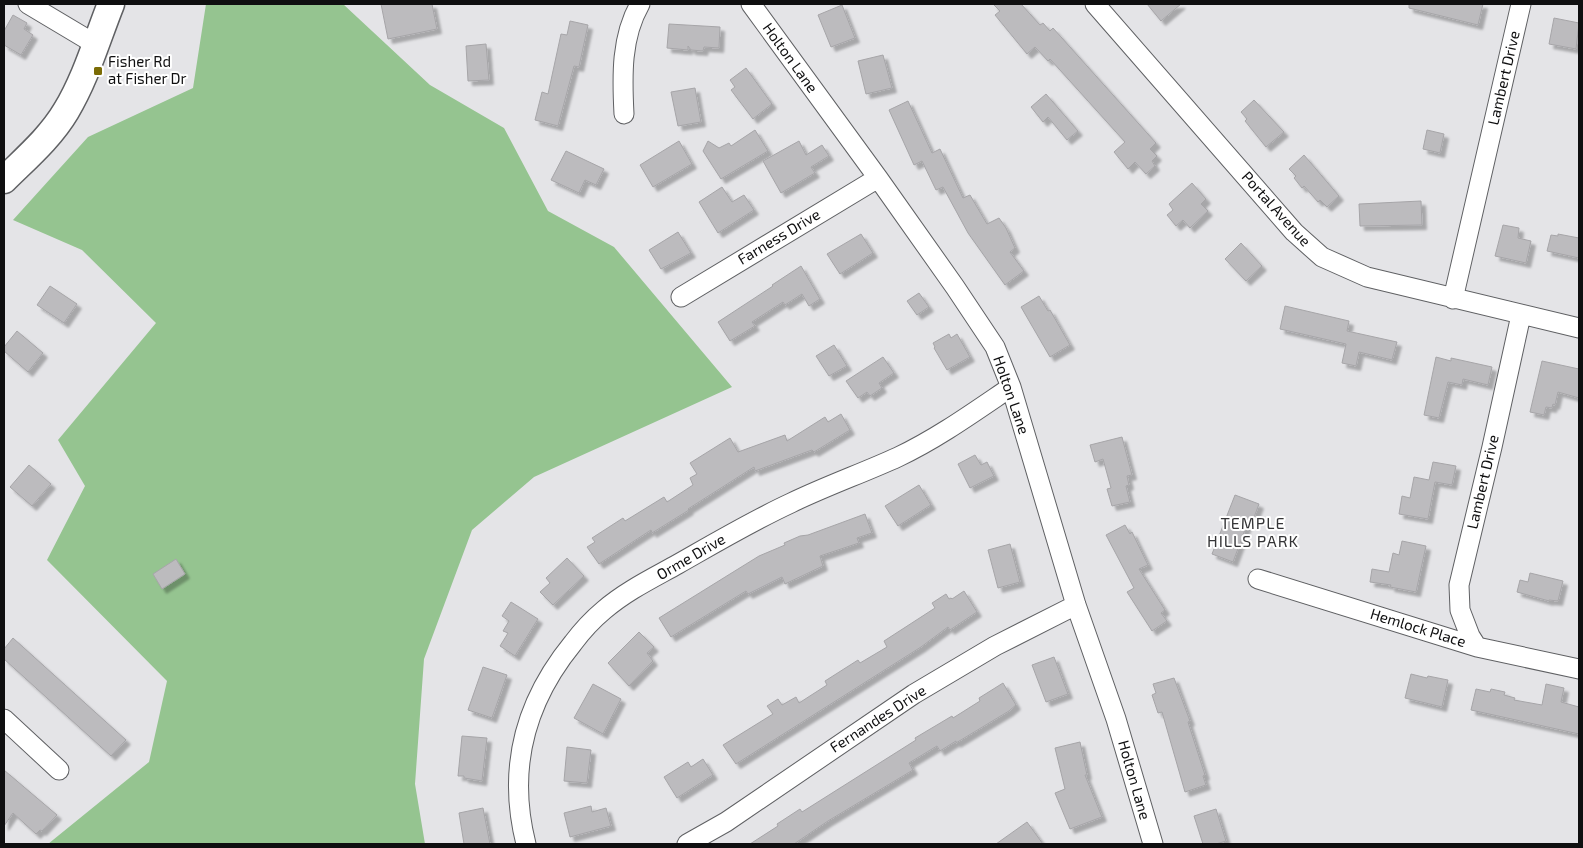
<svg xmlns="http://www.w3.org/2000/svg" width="1583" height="848" font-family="'Exo 2',sans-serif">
<defs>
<filter id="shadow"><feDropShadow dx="4.5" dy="4.5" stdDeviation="1" flood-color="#0004"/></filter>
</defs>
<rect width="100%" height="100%" fill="#e4e4e7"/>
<path fill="#95c490" d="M206 4H343L430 85 504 128 548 211 614 247 732 387 534 477 472 530 424 659 415 784 425 844H48L149 762 167 681 47 560 85 486 58 440 156 323 82 250 13 220 88 137 193 88Z"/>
<path fill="#bcbbbe" stroke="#a6a5a8" filter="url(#shadow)" d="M381 4H432L437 29 388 39Z
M993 4H1021L1040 25 1043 23 1050 31 1053 28 1156 143 1150 149 1157 156 1152 161 1155 166 1146 174 1135 162 1128 169 1114 152 1125 142 1050 59 1048 61 1035 47 1027 54 995 15 1000 11Z
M1147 4H1181L1161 21Z
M1409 4H1483L1478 25 1409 8Z
M842 5 855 38 831 47 818 15Z
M13 15 27 23 24 29 33 35 21 55 4 45V31Z
M1554 18 1579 23 1576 49 1549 44Z
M570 21 588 25 579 67 574 66 558 126 535 120 542 92 548 94 561 34 567 35Z
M669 24 720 27 719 48 704 47 703 51 691 50 688 46V50L667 48Z
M486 44 489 80 468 81 466 46Z
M883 55 892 88 866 94 858 61Z
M746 68 772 104 753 119 731 90 735 87 730 80Z
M695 88 701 122 678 126 671 92Z
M1046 94 1078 131 1067 140 1048 117 1043 122 1031 107Z
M1254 100 1284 132 1266 147 1245 121 1247 119 1241 112Z
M908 101 932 153 940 149 963 198 970 195 987 224 999 218 1006 228 1015 248 1010 252 1024 271 1005 285 968 233 943 187 936 190 922 161 914 165 889 110Z
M755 130 768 151 721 179 703 151 708 141 719 148 729 143 731 146Z
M1427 130 1444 134 1440 153 1423 149Z
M679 141 692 164 653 187 640 165Z
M799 141 806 155 822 145 829 156 811 167 815 173 781 193 763 161Z
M566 151 604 169 596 185 585 180 579 193 551 180Z
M1304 155 1339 196 1327 207 1320 200 1318 202 1304 186 1302 188 1294 178 1296 176 1289 169Z
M1192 183 1206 199 1201 204 1208 211 1190 228 1183 220 1176 226 1167 215 1173 210 1169 204Z
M722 187 732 202 744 195 754 210 718 233 699 202Z
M1421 201 1422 225 1360 226 1359 204Z
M1503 225 1519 228 1518 238 1531 241 1526 263 1495 256Z
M678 232 691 253 661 269 649 250Z
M861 234 873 253 840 274 827 254Z
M1558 234 1579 238V258L1547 251 1551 235 1558 236Z
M1241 243 1262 266 1246 281 1225 259Z
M801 266 820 299 809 306 802 294 785 305 783 302 752 322 755 326 730 341 718 322 773 286 772 285Z
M50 286 77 304 64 323 37 305Z
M919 293 929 307 917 315 907 301Z
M1039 296 1048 311 1050 310 1070 345 1050 357 1021 307Z
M1285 306 1349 321 1347 331 1397 342 1392 360 1359 352 1356 366 1342 363 1346 344 1280 329Z
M17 331 43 353 28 372 4 351V347Z
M949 334 951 338 957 334 970 357 947 370 934 348 935 347 933 343Z
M834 345 847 366 829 376 816 356Z
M883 357 894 373 879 383 882 388 870 396 867 392 858 398 846 381Z
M1436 357 1451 361V358L1492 367 1488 385 1463 379 1462 385 1448 382 1439 418 1424 415Z
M1542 361 1579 369V398L1558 392 1555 405 1553 404 1552 408 1546 407 1544 415 1530 412Z
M841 414 850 430 814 452 812 450 755 471 754 467 688 509 689 510 652 533 651 530 599 564 587 547 595 542 592 538 623 518 625 521 664 497 667 502 693 485 690 478 697 474 690 463 730 438 738 452 785 435 787 441 825 417 828 422Z
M1122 437 1132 475 1127 476 1129 485 1126 486 1130 502 1112 506 1107 489 1111 488 1103 459 1095 462 1090 445Z
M975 455 981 465 987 462 994 476 970 488 958 464Z
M1433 462 1456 466 1452 485 1435 482 1428 519 1399 514 1402 496 1410 498 1414 477 1429 480Z
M29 465 51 484 32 506 10 487Z
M919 485 931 505 898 526 885 506Z
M1235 495 1259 504 1253 520 1249 519 1233 562 1212 554Z
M865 514 872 533 857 538 859 543 820 556 823 566 785 584 782 577 748 594 746 591 671 637 659 618 759 556 785 545 784 543 800 536 808 535Z
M1125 525 1130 534 1132 532 1148 565 1139 569 1165 610 1161 613 1167 621 1152 631 1127 592 1134 588 1106 535Z
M1402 541 1426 546 1416 592 1390 587 1391 585 1370 582 1372 569 1389 572 1393 553 1399 555Z
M1010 544 1020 582 998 588 988 550Z
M567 558 584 576 553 605 540 592 550 583 546 578Z
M176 559 185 574 162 589 153 574Z
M1530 573 1563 581 1558 601 1549 600V601L1517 592 1520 580 1528 582Z
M964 591 977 612 950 630 948 627 921 647 736 764 723 745 773 714 767 706 778 699 782 705 796 697 799 703 827 685 825 681 858 660 860 663 887 647 884 641 935 608 932 603 946 594 949 599 951 598 952 599Z
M511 602 538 619 515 656 500 646 508 633 503 631 509 621 502 616Z
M639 632 654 647 647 653 653 661 629 686 608 663Z
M13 638 126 740 111 756 4 659V649Z
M1054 657 1068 694 1046 702 1032 665Z
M483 667 507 675 492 718 468 710Z
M1411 674 1427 678 1428 676 1448 680 1442 707 1405 698Z
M1174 678 1190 721 1188 722 1205 775 1203 776 1206 785 1185 792 1162 712 1158 713 1152 695 1156 693 1153 684Z
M1003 683 1016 705 1009 711 956 743V741L940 751 937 746 909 763 913 770 828 821 794 844H750L778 826 777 824 800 809 802 812 916 740 915 738 952 716 953 718 980 701 979 698Z
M593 684 621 699 603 734 574 718Z
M1546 684 1564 688 1561 702 1579 707V734L1471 710 1476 689 1490 692 1491 689 1505 692 1504 695 1515 698 1514 700 1542 705Z
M462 736 487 738 482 781 464 778V776H458Z
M1080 742 1087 775H1085L1102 817 1070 829 1055 793 1065 789 1055 748Z
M567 747 591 750 587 783 564 781Z
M703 759 713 775 677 798 664 777 688 762 691 767Z
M4 770 57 815 42 831 40 830 36 834 13 813 4 826Z
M591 806 592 812 606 808 611 826 570 837 564 813Z
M483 808 490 844H464L459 813Z
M1216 809 1226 841 1216 844H1203L1194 816Z
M1027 822 1043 844H996Z"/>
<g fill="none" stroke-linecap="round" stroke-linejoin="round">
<g stroke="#5f6063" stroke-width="21">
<path id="street" d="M28 4 95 44
M751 4 878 178 955 287 995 347 1011 387 1076 605 1116 719 1153 844
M1095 4 1294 232 1322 257 1367 277 1579 328
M624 114C622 76 621 37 640 4
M681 297 878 178
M1453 299 1521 4
M1258 579 1477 647 1579 669
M1477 647 1470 636 1460 610 1459 585 1492 447 1521 315
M4 719 59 770
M526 844C507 769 524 703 573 643 582 631 592 620 604 610 626 591 653 578 678 564 715 543 752 521 791 503 826 486 863 473 898 457 938 438 974 412 1011 387
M687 844 726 822 914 694 995 646 1076 605"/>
</g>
<g stroke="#5f6063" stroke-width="29">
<path id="secondary" d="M4 180C25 159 50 138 66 111 86 78 97 39 111 4"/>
</g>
<use href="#street" stroke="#fff" stroke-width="19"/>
<use href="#secondary" stroke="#fff" stroke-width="26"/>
</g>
<rect fill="#7b6c05" stroke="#fff" stroke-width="2" x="93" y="66" width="10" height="10" rx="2.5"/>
<g text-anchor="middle" stroke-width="4" stroke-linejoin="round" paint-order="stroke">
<g font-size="15" fill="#0f0f10" stroke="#fff">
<text transform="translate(790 58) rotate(54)" y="5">Holton Lane</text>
<text transform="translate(1504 78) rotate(-77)" y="5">Lambert Drive</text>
<text transform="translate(1276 209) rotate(48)" y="5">Portal Avenue</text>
<text transform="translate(779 237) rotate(-31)" y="5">Farness Drive</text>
<text transform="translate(1011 395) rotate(71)" y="5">Holton Lane</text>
<text transform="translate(1483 482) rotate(-77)" y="5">Lambert Drive</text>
<text transform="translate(691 557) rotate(-30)" y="5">Orme Drive</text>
<text transform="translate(1418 628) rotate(17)" y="5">Hemlock Place</text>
<text transform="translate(878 719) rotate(-33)" y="5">Fernandes Drive</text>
<text transform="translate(1134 780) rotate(74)" y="5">Holton Lane</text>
</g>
<g font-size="15" fill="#0f0f10" stroke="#fff" text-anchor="start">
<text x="108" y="67">Fisher Rd<tspan x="108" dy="17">at Fisher Dr</tspan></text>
</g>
<g font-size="16" letter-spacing="1" fill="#353537" stroke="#fff">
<text x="1253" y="529">TEMPLE<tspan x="1253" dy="18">HILLS PARK</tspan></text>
</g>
</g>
<rect width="1583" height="848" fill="none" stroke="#0f0f10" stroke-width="10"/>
</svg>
